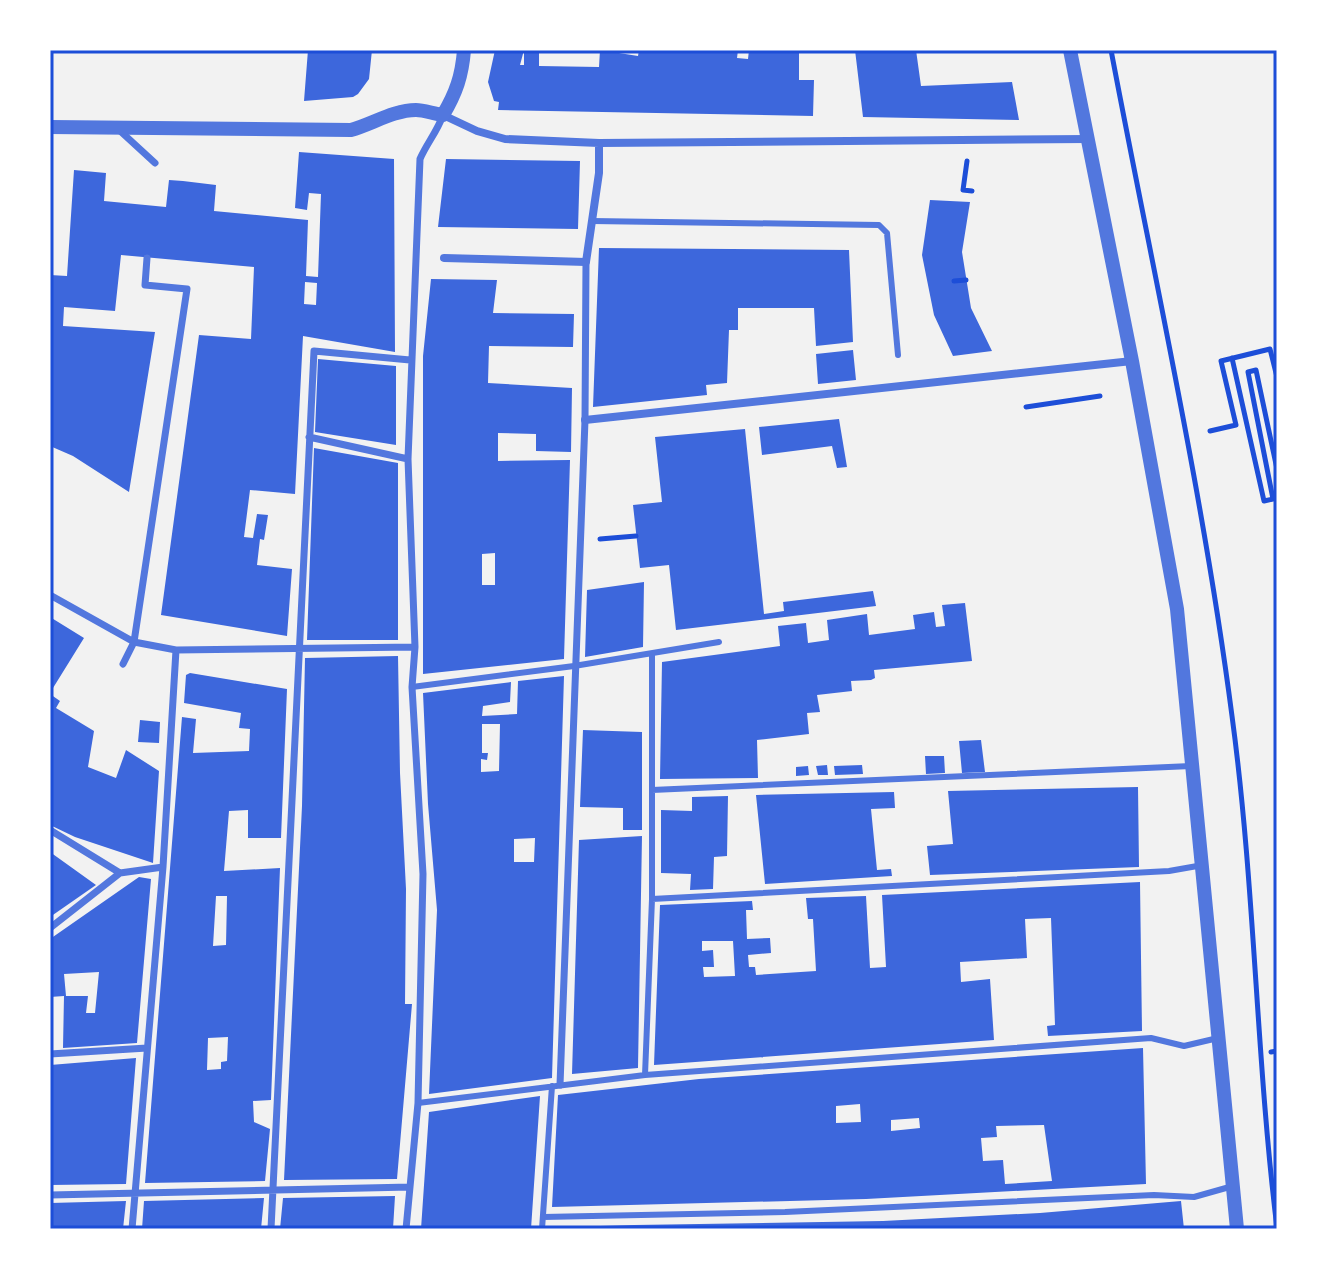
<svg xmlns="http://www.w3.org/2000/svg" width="1327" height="1279" viewBox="0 0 1327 1279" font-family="'Nunito Sans',sans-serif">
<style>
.building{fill:#3d67dc;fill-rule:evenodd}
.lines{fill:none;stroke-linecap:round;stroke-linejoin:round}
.path{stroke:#1d4ed8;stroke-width:5}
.service{stroke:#5277de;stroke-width:6}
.pedestrian{stroke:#5277de;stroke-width:7}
.minor{stroke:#5277de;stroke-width:8}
.tertiary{stroke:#5277de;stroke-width:14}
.neatline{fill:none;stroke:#1d4ed8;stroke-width:3}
</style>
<rect width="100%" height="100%" fill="#f2f2f2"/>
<path class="building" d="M308,50H372L369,79L358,94L353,97L304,101Z
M495,50H524L520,65H524V53H539V66L599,67L600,50L638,56L639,50H738L737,58L748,59L749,50H799V80H814L813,116L498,110L499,102L494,101L488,82Z
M855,50H916L921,86L1012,82L1019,120L863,117Z
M299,152L394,159L395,352L303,336L295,494L250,490L244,537L253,538L257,514L268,515L264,540L260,539L257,565L292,569L287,636L161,615L199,335L251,339L254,267L121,255L115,311L64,307L63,326L155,332L129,492L73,456L50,446V275L67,276L74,170L106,173L104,201L166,207L169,180L183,181L216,185L214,211L308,220L306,276L318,277L321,194L309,193L307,210L295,208ZM305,282L317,283L316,305L304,304Z
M446,159L580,161L578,229L438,227Z
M930,200L970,202L962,252L971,308L992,351L953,356L934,315L922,255Z
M599,248L849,250L853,342L816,346L814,308H738V330H729L727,383L706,385L707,395L593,407Z
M431,279L497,280L493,313L574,314L573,347L489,346L488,383L572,388L571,452L536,451V434L498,433V461L570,460L564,659L423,674V356ZM495,553V585H482V554Z
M853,350L856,380L818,384L816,354Z
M318,359L396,366V445L315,432Z
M839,419L847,467L837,468L832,446L762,455L759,427Z
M745,429L764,614L784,611L783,602L873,591L876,606L676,630L669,565L640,568L633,505L662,502L655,437Z
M314,448L398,463V640H307Z
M644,582L643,647L585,657L587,590Z
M965,603L972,661L874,670L875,678L871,680L851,681L852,691L817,695L820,712L807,713L809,734L757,740L758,778L660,779L662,662L780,646L778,626L806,623L808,643L829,640L827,620L867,614L869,635L915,629L913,615L934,612L936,627L945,626L942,605Z
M50,617L84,638L53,688L50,686Z
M398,656L400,773L406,889L405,1004H412L397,1179L284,1180L302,806L305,658Z
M190,673L287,689L281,838H248V810L229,811L224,871L280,868L271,1100L253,1101L254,1122L270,1129L265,1181L145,1183L182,717L196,719L193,753L249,751L250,729L239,728L241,713L184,703L186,675ZM216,896H227L226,945L213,946ZM228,1037L227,1061L221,1062V1069L207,1070L208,1038Z
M564,676L552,1078L429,1094L437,910L428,804L423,693L511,682L510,702L483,706L482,716L517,714L518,681ZM482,724H500L499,771L481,772V759L487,760L488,753H482ZM535,838L534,862H514V839Z
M50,694L60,701L56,708L94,731L88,767L116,778L126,750L159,771L153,863L75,837L50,825L52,754L50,753Z
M140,720L160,722L159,743L138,742Z
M583,730L642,732V830H623V808L580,807Z
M981,740L985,772L962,773L959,741Z
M925,756H944L945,773L926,774Z
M827,765L828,775H818L816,766Z
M862,765L863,774L835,775L834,766Z
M808,766L809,775L796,776V767Z
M1138,787L1139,867L930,875L927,846L953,844L948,791Z
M894,792L895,808L871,809L877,870L891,869L892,876L765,884L756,795Z
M728,796L727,856L714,857L713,889L690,890L691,874L661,873V810L692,811V797Z
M642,836L638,1068L572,1074L579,840Z
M50,852L96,885L50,917Z
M139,877L151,879L137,1043L63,1048L64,996L50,997V939ZM99,972L95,1013H86L88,996H66L64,974Z
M1140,882L1142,1031L1048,1036L1047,1026L1055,1025L1051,918L1025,919L1027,958L960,962L961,982L990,979L994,1040L654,1065L660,905L752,901L753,910H746L747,939L770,938L771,953L748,955L749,967H755L756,975L816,971L813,919H808L806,898L866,896L870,968L886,967L882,895ZM702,941H733L735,976L704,977L703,967H714L713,950L702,951Z
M1143,1048L1146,1184L866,1199L552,1207L558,1095L699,1079ZM860,1104L861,1122L836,1123V1106ZM919,1118L920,1128L891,1131V1120ZM1044,1125L1052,1181L1005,1184L1003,1160L983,1161L981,1138L997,1137L996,1126Z
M136,1058L126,1184L50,1185V1065Z
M540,1096L531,1229H421L429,1112Z
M395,1196L393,1229H280L283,1198Z
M264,1198L261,1229H142L144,1201Z
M126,1201L123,1229H50V1203Z
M1181,1201L1184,1229H600V1226L634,1225L883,1221L1040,1213Z"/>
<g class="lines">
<path class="path" d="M1111,50C1153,272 1203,493 1232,716C1255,886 1256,1058 1277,1228
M967,161L963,190L972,191
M954,281L966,280
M1232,358L1264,501L1273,499L1248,372L1256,370L1277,469
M1026,407L1100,396
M1210,431L1236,425L1221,361L1270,349L1277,377
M600,539L636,536
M1271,1052L1277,1051"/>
<path class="service" d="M592,221L879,225L887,233L898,355
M412,687L574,666L719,642
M652,790L1191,766
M652,899L1169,871L1203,865
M645,1075L652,899V654
M418,1103L645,1075L1151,1038L1184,1046L1218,1038
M543,1217L785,1212L1154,1195L1194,1197L1233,1186
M542,1229L552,1086"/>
<path class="pedestrian" d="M118,129L155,163
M309,437L408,459
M50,595L134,642L176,650L415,647
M123,664L134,642L187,289L145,285L147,258
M50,830L120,873
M120,873L163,867
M50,928L120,873
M50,1054L147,1048
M560,1085L585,420L586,262
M50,1195L410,1187
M132,1229L163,867L176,650
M271,1229L314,351L410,360
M406,1229L418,1103L423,874L412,687L415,647L408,459L420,159C427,143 437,132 443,115"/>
<path class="minor" d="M443,115L477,131L505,139L599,143L1088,139
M444,258L586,262L599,173V143
M585,420L1132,361"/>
<path class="tertiary" d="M1070,50L1132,361L1177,609L1237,1229
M50,127L351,130C372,124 394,110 416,110C424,110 434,114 443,115C456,93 462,76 464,50"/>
</g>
<rect width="1327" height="1279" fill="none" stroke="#ffffff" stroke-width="104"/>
<rect x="52" y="52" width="1223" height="1175" class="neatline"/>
</svg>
